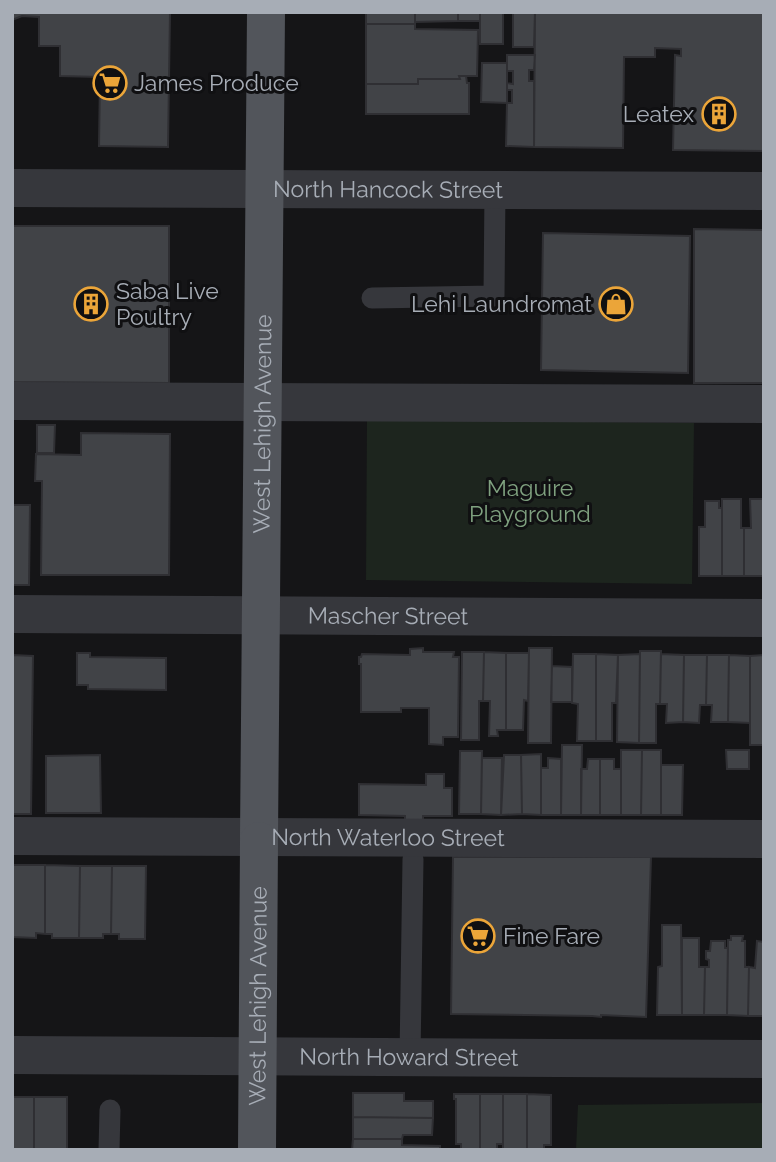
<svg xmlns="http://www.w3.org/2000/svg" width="776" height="1162" viewBox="0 0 776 1162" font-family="Raleway,sans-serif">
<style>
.green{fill:#1d251e}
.building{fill:#414347;stroke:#2f2f33;stroke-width:2}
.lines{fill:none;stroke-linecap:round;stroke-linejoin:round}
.lane{stroke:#36373c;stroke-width:21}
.street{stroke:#36373c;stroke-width:38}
.primary{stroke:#52555b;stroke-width:38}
.labels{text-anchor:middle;stroke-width:6;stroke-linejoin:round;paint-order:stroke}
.poi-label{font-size:23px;fill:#a7adb6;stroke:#101012;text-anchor:start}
.street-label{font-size:23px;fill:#a7adb6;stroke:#101012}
.park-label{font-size:23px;fill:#7fa17f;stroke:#101012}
</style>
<rect width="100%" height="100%" fill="#151517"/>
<path class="green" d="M367,420L694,423L692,584L366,580Z
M764,1103V1150H576L578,1105Z"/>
<path class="building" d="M12,12H170L168,147L99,146L100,77L60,76V46H39V17L22,16L12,20Z
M366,12H415V24H366Z
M415,12H458V21L415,22Z
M458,12H480V21H458Z
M480,12H503V44H480Z
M513,12H535L534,47H513Z
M535,12H764V151L673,150L675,55L681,56V49L655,48V57H624L623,148L534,147Z
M366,24H415V29L478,30L477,76H459L460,79H418V84H366Z
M507,55H535L534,70H529V81H534V147L506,146L507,103H512V90H507V83L513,84V71H507Z
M482,63H507V103L481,102Z
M459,76H466L467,83H469V114H366V84H418V79H460Z
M12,226H169V383L12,382Z
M694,229L764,230V383H694Z
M543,233L690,236L688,373L541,370Z
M37,425H55L54,453H37Z
M81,433L170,434L169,575H41L42,481H35L36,454L81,455Z
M722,499H741V528H744V576H722Z
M750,499H764V576H744V528H751Z
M705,501H719V508H722V576H699V527H705Z
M12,505H30L29,585H12Z
M423,648V652H454L453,657H459L458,737H443V745L429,744V708H401V712H361V664H359V657H361L362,654L410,655V649Z
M529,648H552L551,743H528Z
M640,651H661L660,704H656V743H639Z
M462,652H484L483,701H479V740H461Z
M484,652L506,653V730H497L498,736H489L490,701H483Z
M77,653H90V657L166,658V690L88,689V685H77Z
M506,653H529L528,701L524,700L523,730H506Z
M573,654H596V741H577L578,704L572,703Z
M596,654L618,655L616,703H612V741H596Z
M640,654L639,743L617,742L618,655Z
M661,654L684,655L683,722L666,723L667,704H660Z
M12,655L33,656L31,814H12Z
M684,655H707L706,705H700L699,723L683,722Z
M707,655H729L728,722H711L712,705H706Z
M729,655L750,656V723L728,722Z
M764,655V745H750V656Z
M552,666L572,667V702H551Z
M562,745H582L581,815H561Z
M621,750H642L641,815H621Z
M642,750H661V815H641Z
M726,750H749V769H727Z
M460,751H482L481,814H459Z
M541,754V815L522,814L521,755Z
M100,755L101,813H46V756Z
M504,755H521L522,814L501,815Z
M482,758H502L501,815L481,814Z
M548,758L561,759V815H541V768H548Z
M588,759H600V815H581V769H587Z
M600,759H614V769H621V815H600Z
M661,765H683L682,815H661Z
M426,774H444V788H452V816H423V823H405V816L359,815V784L426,785Z
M453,857H651L646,1017L601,1015V1017L592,1016L451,1014Z
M12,865H45V934L36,933V938L12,937Z
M45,865L80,866L79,938H52V934H45Z
M80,866H112L111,934H103V938H79Z
M112,866H146L145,939H119V934H111Z
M662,925H681L682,1015H657L658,967L662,966Z
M731,936H743L742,941H745V967H749L748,1016L727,1015L728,940H731Z
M682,938H699V967H705L704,1015H682Z
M711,941H725V948H728L727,1015H704L705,967H709V960L706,959V951H710Z
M757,941L764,942V1016H748L749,967L755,968Z
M353,1093H404V1101H433V1118L353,1117Z
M454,1094H480V1150H461V1144H456V1099H454Z
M480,1094H503V1144H497V1150H480Z
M503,1094H527V1150H503Z
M527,1094L551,1095V1145H544V1150H527Z
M12,1097H34V1150H12Z
M34,1097H67V1150H34Z
M353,1117L433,1118L432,1135H403L402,1139H353Z
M353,1139H402V1145L440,1146V1150H352Z"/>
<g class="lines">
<path class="lane" d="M372,298L494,296L495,190
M410,1057L413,859
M109,1150L110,1110"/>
<g class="street">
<path id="s1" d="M12,188L764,191"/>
<path d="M12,401L764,404"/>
<path id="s2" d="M12,614L764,618"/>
<path id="s3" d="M12,836L764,839"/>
<path id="s4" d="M12,1055L764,1059"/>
</g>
<g class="primary">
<path id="s5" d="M259,837L266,12"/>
<path id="s6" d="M257,1150L259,841"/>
</g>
</g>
<defs>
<symbol id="supermarket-ring" viewBox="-11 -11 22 22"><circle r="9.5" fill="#101012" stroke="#eba539" stroke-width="1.5"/><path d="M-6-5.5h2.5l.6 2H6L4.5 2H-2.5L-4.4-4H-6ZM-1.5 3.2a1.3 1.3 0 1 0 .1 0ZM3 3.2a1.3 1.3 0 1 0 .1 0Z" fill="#eba539"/></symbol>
<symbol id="building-ring" viewBox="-11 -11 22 22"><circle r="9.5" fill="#101012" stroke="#eba539" stroke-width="1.5"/><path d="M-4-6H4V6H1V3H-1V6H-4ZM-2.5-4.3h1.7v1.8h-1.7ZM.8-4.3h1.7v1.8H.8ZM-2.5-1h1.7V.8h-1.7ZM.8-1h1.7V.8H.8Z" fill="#eba539"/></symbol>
<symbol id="shop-ring" viewBox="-11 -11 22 22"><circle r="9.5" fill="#101012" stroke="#eba539" stroke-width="1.5"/><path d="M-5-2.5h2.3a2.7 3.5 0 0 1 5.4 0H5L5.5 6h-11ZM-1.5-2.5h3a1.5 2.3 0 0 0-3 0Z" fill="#eba539"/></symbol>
</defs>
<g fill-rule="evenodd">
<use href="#supermarket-ring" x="91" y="64" width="38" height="38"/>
<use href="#building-ring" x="700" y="95" width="38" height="38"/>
<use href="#building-ring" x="72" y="285" width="38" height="38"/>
<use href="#shop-ring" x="597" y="285" width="38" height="38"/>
<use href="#supermarket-ring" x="459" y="917" width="38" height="38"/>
</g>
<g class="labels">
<g class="poi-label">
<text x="134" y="91">James Produce</text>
<text x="694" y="122" text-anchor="end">Leatex</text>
<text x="116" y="299">Saba Live<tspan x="116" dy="26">Poultry</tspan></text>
<text x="592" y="312" text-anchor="end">Lehi Laundromat</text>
<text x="503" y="944">Fine Fare</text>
</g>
<g class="street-label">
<text dy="8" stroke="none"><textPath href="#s1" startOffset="376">North Hancock Street</textPath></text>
<text dy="8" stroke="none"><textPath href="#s5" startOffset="413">West Lehigh Avenue</textPath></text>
<text dy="8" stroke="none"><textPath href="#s2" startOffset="376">Mascher Street</textPath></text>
<text dy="8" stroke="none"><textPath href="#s3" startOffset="376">North Waterloo Street</textPath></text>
<text dy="8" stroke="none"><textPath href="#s6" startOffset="154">West Lehigh Avenue</textPath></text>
<text dy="8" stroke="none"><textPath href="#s4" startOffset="397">North Howard Street</textPath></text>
</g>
<g class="park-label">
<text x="530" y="496">Maguire<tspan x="530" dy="26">Playground</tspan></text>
</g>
</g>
<rect width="776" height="1162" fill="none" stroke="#a7adb6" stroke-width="28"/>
</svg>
